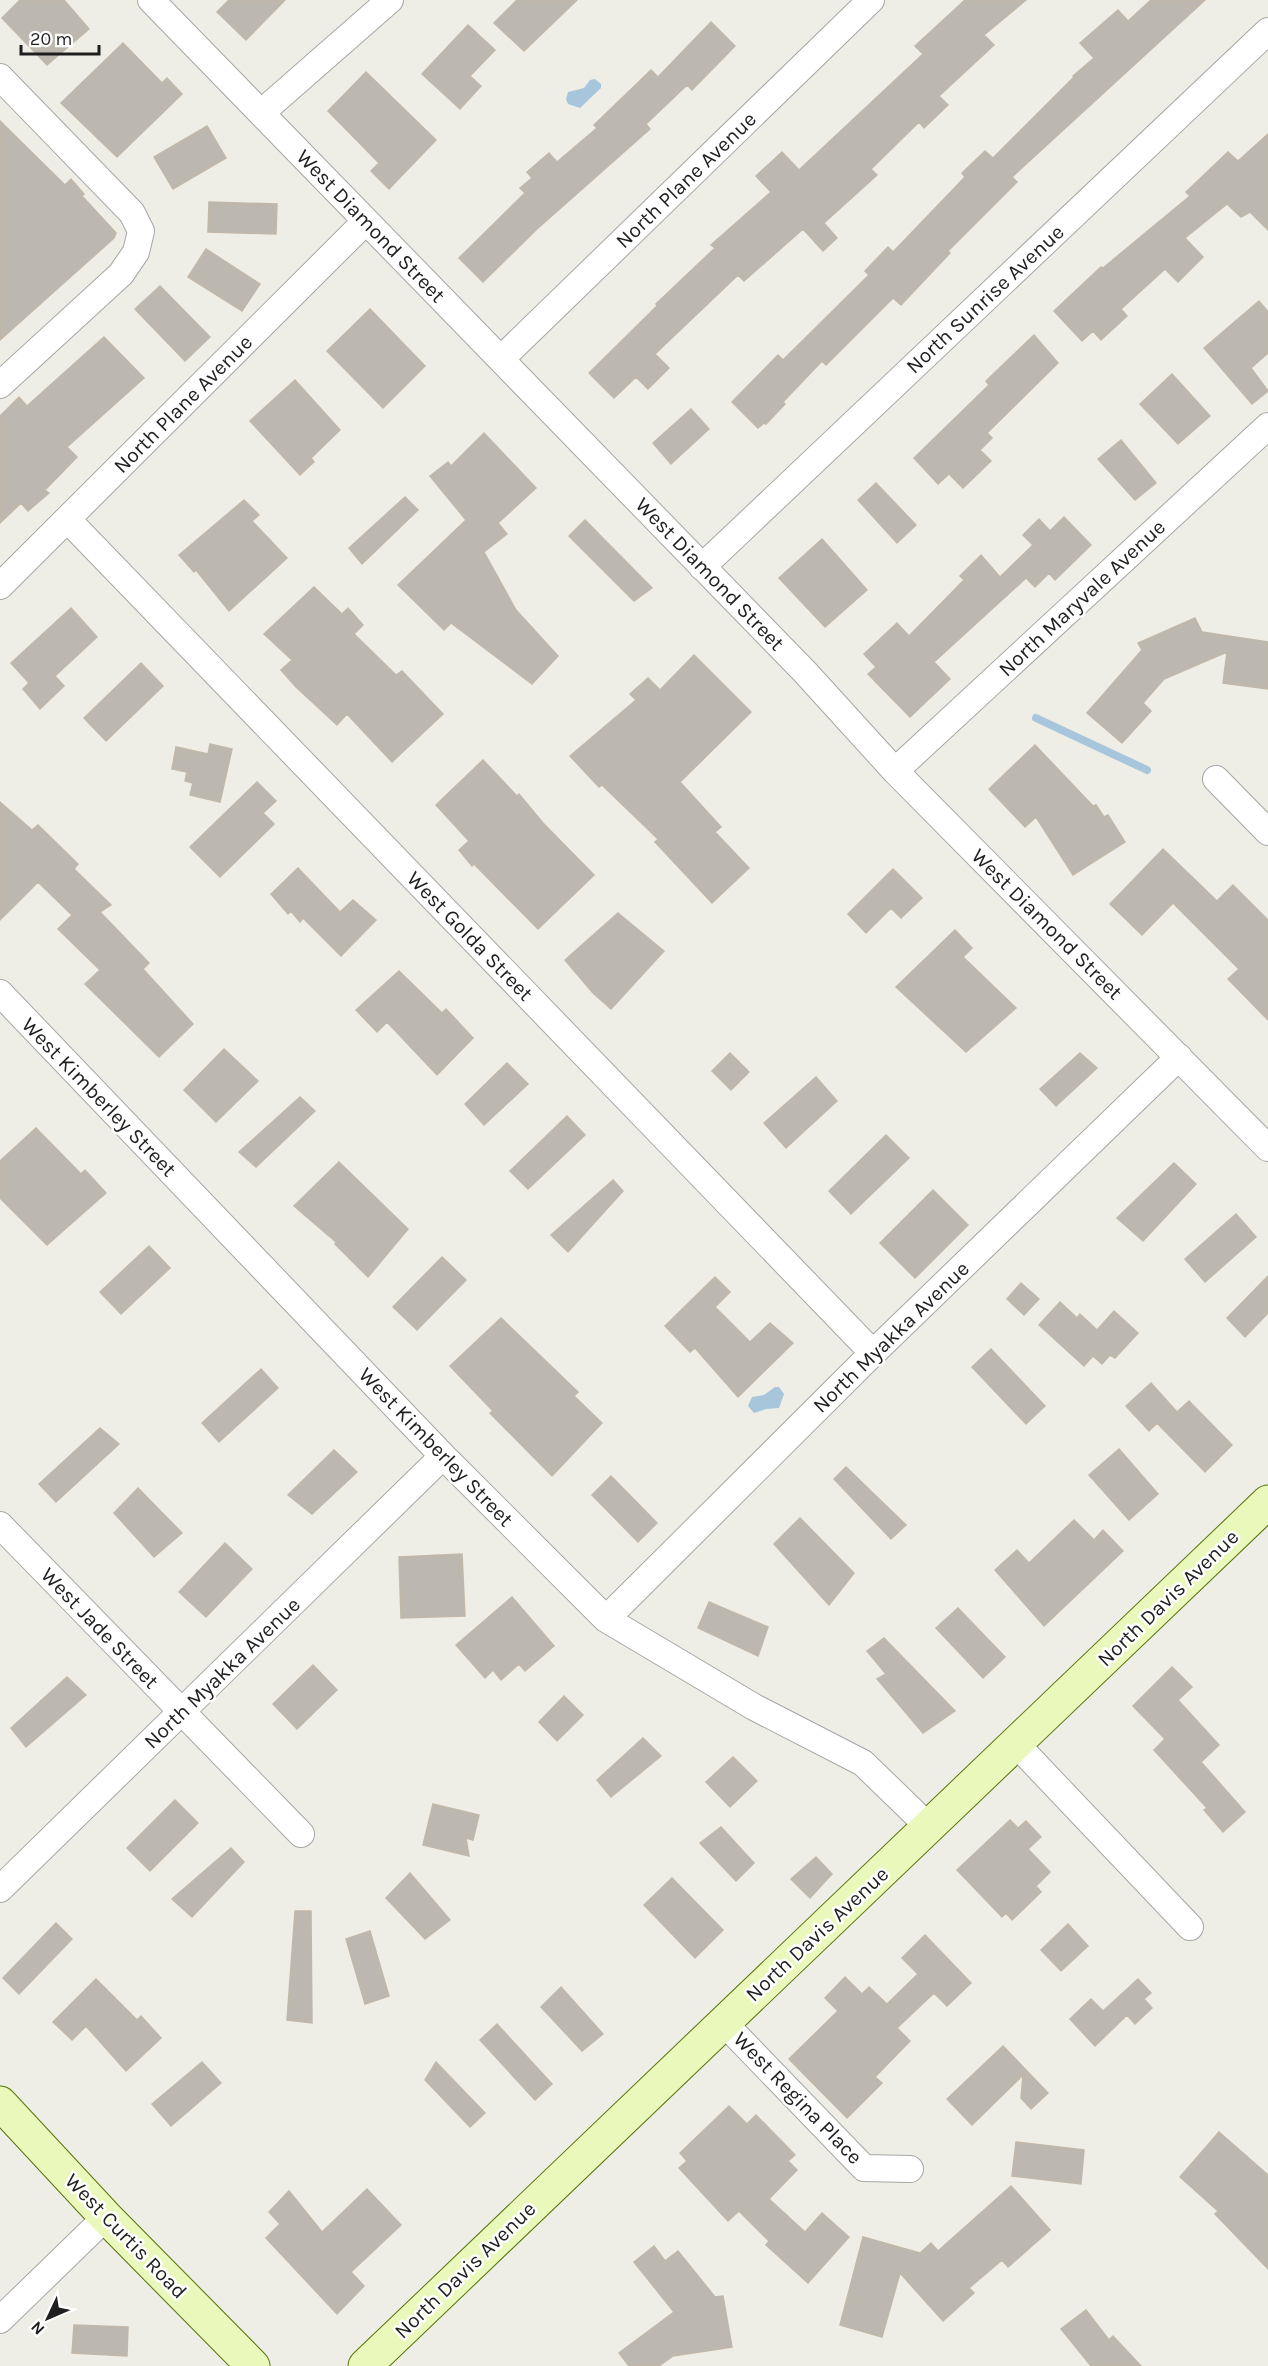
<svg xmlns="http://www.w3.org/2000/svg" width="1268" height="2366" viewBox="0 0 1268 2366" font-family="Karla,sans-serif">
<style>
.water{fill:#a7c6dc}
.lines{fill:none;stroke-linecap:round;stroke-linejoin:round}
.stream{stroke:#a7c6dc;stroke-width:8}
.building{fill:#bcb7af;stroke:#c1b8a8;stroke-width:1.5}
.street-casing{stroke:#a6a6a6;stroke-width:28}
.secondary-casing{stroke:#557408;stroke-width:35}
.street{stroke:#fff;stroke-width:26}
.secondary{stroke:#eaf8bb;stroke-width:33}
.labels{text-anchor:middle;stroke-width:5;stroke-linejoin:round;paint-order:stroke}
.street-label{font-size:21px;fill:#1f1f1f;stroke:#fff}
</style>
<rect width="100%" height="100%" fill="#efeee6"/>
<path class="water" d="M595,79L601,84V88L580,108L568,104L566,99L568,92L584,88L590,80Z
M775,1387H779L784,1394L779,1408L766,1409L754,1413L748,1406L752,1397L764,1395Z"/>
<g class="lines">
<path class="stream" d="M1036,718L1147,770"/>
</g>
<path class="building" d="M20,0H64L89,29L47,65L2,18Z
M229,0H285L246,40L217,12Z
M517,0H577L524,51L494,23Z
M965,0H1026L984,35L994,45L939,96L948,105L924,128L919,122L871,169L877,175L824,223L837,238L823,251L803,229L744,281L738,275L655,354L669,368L648,389L636,377L614,398L589,373L657,306L656,304L715,248L711,245L771,192L756,176L782,152L799,170L923,54L915,46Z
M1151,0H1205L1012,177L1017,182L948,251L950,253L901,305L893,298L826,365L822,361L783,402L785,404L766,424L764,423L758,428L732,402L778,355L783,360L869,275L865,271L888,247L893,252L965,177L962,173L985,151L993,158L1074,77L1073,76L1094,58L1080,43L1118,10L1128,21Z
M711,22L735,46L692,90L687,85L646,124L650,129L537,229L483,282L459,258L525,193L520,188L532,178L527,172L549,153L557,162L597,128L594,125L651,70L658,77Z
M468,25L495,50L470,76L481,86L460,109L422,74Z
M123,43L162,83L167,78L182,94L117,157L61,103Z
M366,72L436,140L389,189L371,171L379,163L328,111Z
M0,121L65,185L71,179L84,194L82,196L116,233L114,238L0,340Z
M207,126L226,158L173,189L154,157Z
M1268,134V230L1250,212L1241,217L1227,204L1185,238L1203,257L1178,282L1165,269L1121,309L1127,316L1101,340L1093,331L1082,341L1054,311L1101,267L1103,268L1190,196L1186,192L1228,152L1238,161Z
M209,202L277,204L276,234L208,232Z
M206,249L260,284L242,311L188,277Z
M160,286L210,337L185,361L135,309Z
M1259,301L1268,312V353L1251,368L1268,391L1252,404L1204,348Z
M370,309L425,366L383,408L327,351Z
M1034,335L1058,363L987,433L992,438L980,450L991,461L963,488L949,474L938,484L914,458L989,385L986,381Z
M104,337L144,378L67,447L77,457L45,490L49,493L28,511L21,503L0,523V416L19,397L27,406Z
M1172,374L1210,416L1178,444L1140,404Z
M295,380L340,430L311,458L314,462L300,475L250,421Z
M691,409L709,429L671,464L653,443Z
M484,433L536,488L498,523L507,534L484,552L516,610L558,656L532,684L451,623L444,630L398,585L466,520L430,476L448,462L451,466Z
M1121,440L1156,483L1135,500L1098,459Z
M876,483L916,525L897,543L858,500Z
M405,497L418,510L362,564L349,548Z
M244,500L259,515L252,521L287,558L229,611L196,570L194,572L179,555Z
M1064,517L1091,545L1055,580L1049,573L1035,587L1026,578L934,662L950,679L910,717L868,674L876,667L864,654L897,623L909,636L964,580L960,576L981,555L1000,577L1033,545L1023,535L1039,519L1050,531Z
M585,520L652,588L634,601L569,536Z
M822,539L867,590L825,627L779,578Z
M314,587L342,614L348,608L363,625L354,634L396,675L402,671L443,714L392,762L347,714L337,725L296,687L281,670L292,660L264,634Z
M71,608L97,637L55,676L64,686L40,709L23,689L29,683L11,663Z
M1195,618L1202,632L1268,642V689L1223,683L1227,652L1164,679L1143,703L1151,711L1122,743L1087,713L1142,650L1138,643Z
M694,655L751,712L680,782L721,827L715,832L749,868L712,903L655,842L658,839L602,785L599,787L570,756L636,700L630,694L648,678L660,690Z
M141,663L163,686L106,741L84,718Z
M210,744L232,749L220,802L190,795L193,783L185,781L187,772L172,769L176,747L208,754Z
M1035,745L1093,806L1096,805L1104,817L1108,815L1125,842L1073,875L1036,817L1025,827L989,789Z
M483,760L517,796L519,794L543,823L594,875L538,929L474,864L472,866L459,850L469,841L436,805Z
M257,782L276,801L263,813L274,824L220,877L190,847Z
M0,802L32,830L38,825L78,864L74,869L111,905L100,912L149,963L143,969L193,1024L159,1057L85,984L100,970L58,929L72,915L38,882L0,920Z
M1163,849L1217,901L1233,885L1268,920V1020L1228,979L1239,969L1173,903L1142,935L1110,904Z
M298,868L340,912L353,900L376,920L341,956L303,918L300,922L291,911L288,914L271,894Z
M893,869L922,898L901,918L891,908L866,933L848,914Z
M618,913L664,951L611,1009L593,993L565,960Z
M955,930L972,948L963,957L1016,1008L966,1052L896,987Z
M399,971L442,1013L446,1009L473,1038L437,1075L387,1022L377,1032L356,1010Z
M224,1049L258,1081L216,1122L184,1090Z
M730,1053L749,1072L731,1090L712,1071Z
M1080,1053L1097,1068L1056,1106L1040,1089Z
M507,1063L528,1084L484,1125L465,1104Z
M816,1077L837,1101L786,1148L764,1123Z
M300,1097L315,1111L256,1167L239,1152Z
M567,1116L585,1135L528,1189L510,1171Z
M36,1128L81,1174L85,1170L106,1193L47,1245L0,1198V1161Z
M886,1135L909,1158L851,1214L829,1191Z
M339,1162L408,1229L368,1277L335,1244L336,1242L294,1206Z
M1174,1163L1196,1184L1143,1241L1117,1218Z
M613,1180L623,1191L568,1252L551,1235Z
M933,1190L968,1225L915,1278L880,1243Z
M1236,1214L1256,1237L1205,1282L1185,1259Z
M149,1246L170,1268L121,1314L100,1292Z
M442,1257L466,1280L417,1330L393,1307Z
M1268,1276V1313L1245,1337L1227,1318Z
M715,1277L730,1292L715,1307L750,1342L770,1323L793,1343L738,1397L695,1348L690,1352L665,1326Z
M1021,1283L1039,1299L1024,1315L1007,1299Z
M1060,1302L1077,1318L1080,1314L1097,1330L1114,1311L1138,1333L1115,1358L1110,1355L1102,1364L1093,1356L1084,1366L1039,1325Z
M501,1318L578,1392L574,1396L602,1423L552,1476L490,1413L493,1411L450,1366Z
M991,1349L1045,1406L1026,1424L972,1367Z
M261,1369L278,1388L219,1442L202,1423Z
M1151,1383L1177,1412L1189,1401L1232,1445L1205,1472L1157,1423L1149,1431L1126,1406Z
M100,1428L119,1444L56,1502L39,1484Z
M1119,1449L1158,1494L1129,1520L1089,1475Z
M334,1450L357,1472L312,1514L288,1495Z
M846,1467L906,1525L891,1539L834,1479Z
M611,1476L657,1523L638,1542L592,1495Z
M138,1488L182,1533L154,1557L114,1513Z
M800,1518L854,1573L829,1605L774,1544Z
M1074,1520L1094,1540L1103,1530L1123,1551L1044,1626L995,1570L1017,1550L1029,1563Z
M225,1543L252,1569L206,1617L179,1592Z
M462,1554L465,1616L401,1618L399,1557Z
M512,1597L554,1646L525,1671L519,1664L501,1680L493,1670L485,1678L456,1645Z
M709,1602L768,1627L758,1656L698,1628Z
M958,1608L1005,1657L983,1678L936,1628Z
M884,1638L955,1711L923,1733L877,1679L886,1674L867,1651Z
M313,1665L337,1690L297,1729L273,1704Z
M1172,1667L1192,1687L1178,1700L1219,1745L1201,1762L1245,1812L1223,1832L1204,1810L1207,1808L1154,1750L1165,1739L1133,1706Z
M67,1677L86,1695L26,1747L11,1728Z
M564,1696L583,1715L557,1741L539,1722Z
M643,1738L661,1756L611,1797L597,1780Z
M733,1757L757,1781L730,1807L706,1782Z
M175,1800L198,1823L150,1871L127,1848Z
M433,1804L479,1815L473,1840L466,1838L469,1856L423,1845Z
M1010,1820L1018,1828L1026,1821L1041,1837L1028,1849L1050,1872L1036,1886L1041,1892L1012,1920L1006,1913L1002,1917L957,1870Z
M721,1827L754,1863L736,1881L700,1843Z
M231,1848L244,1862L192,1917L172,1899Z
M816,1857L832,1874L810,1898L791,1879Z
M410,1873L450,1920L425,1939L386,1898Z
M672,1878L723,1930L695,1958L644,1905Z
M295,1911H311L312,2023L287,2020Z
M56,1923L72,1939L19,1994L3,1978Z
M1068,1924L1088,1946L1061,1971L1041,1950Z
M370,1931L389,1996L365,2004L346,1939Z
M925,1935L971,1983L947,2006L934,1993L897,2028L910,2041L875,2077L882,2083L847,2118L789,2059L838,2011L825,1998L845,1977L862,1994L869,1987L887,2004L918,1974L902,1958Z
M96,1979L137,2020L141,2016L161,2038L126,2071L86,2026L72,2040L53,2022Z
M1138,1979L1151,1993L1144,1999L1152,2008L1135,2024L1127,2015L1095,2046L1070,2019L1091,1999L1103,2011Z
M561,1987L603,2034L582,2051L541,2007Z
M497,2024L552,2084L535,2100L480,2040Z
M1003,2046L1048,2093L1031,2109L1021,2098L1023,2075L972,2125L947,2099Z
M202,2062L221,2083L171,2126L152,2104Z
M436,2062L485,2113L470,2127L425,2080Z
M729,2106L747,2124L756,2115L795,2155L788,2161L797,2170L769,2199L805,2232L822,2213L849,2237L808,2283L766,2245L769,2241L739,2211L728,2221L679,2168L687,2161L680,2153Z
M1219,2132L1268,2175V2269L1215,2214L1218,2211L1180,2177Z
M1016,2142L1084,2150L1081,2184L1012,2176Z
M1011,2186L1050,2230L1008,2267L1002,2260L969,2288L974,2293L943,2321L900,2273L882,2337L840,2325L863,2237L920,2253L931,2243L938,2251Z
M367,2189L401,2225L351,2272L364,2286L337,2314L266,2238L280,2224L269,2212L289,2191L322,2232Z
M654,2246L665,2261L678,2251L715,2297L723,2296L732,2347L673,2356L659,2366H629L619,2353L674,2312L634,2262Z
M1086,2310L1109,2340L1113,2336L1141,2366H1091L1061,2329Z
M74,2325L128,2327L127,2356L72,2353Z"/>
<g class="lines">
<defs>
<path id="street" d="M151,0L805,672L895,771L1268,1148
M0,77L132,213L141,231L136,252L121,274L0,385
M261,113L390,0
M501,359L871,0
M68,520L873,1353
M702,567L1268,31
M0,586L366,221
M895,771L1268,426
M1216,779L1268,832
M0,993L443,1456L606,1619L754,1707L863,1763L930,1828
M0,1525L301,1834
M606,1619L873,1353L1179,1057
M1016,1744L1190,1927
M0,1889L443,1456
M724,2023L864,2168L910,2169
M0,2320L106,2217"/>
<path id="secondary" d="M0,2103L106,2217L253,2366
M365,2366L1268,1502"/>
</defs>
<use href="#street" class="street-casing"/>
<use href="#secondary" class="secondary-casing"/>
<use href="#street" class="street"/>
<use href="#secondary" class="secondary"/>
</g>
<g class="labels">
<g class="street-label">
<text transform="translate(686 180) rotate(-44)" y="7">North Plane Avenue</text>
<text transform="translate(371 226) rotate(46)" y="7">West Diamond Street</text>
<text transform="translate(985 299) rotate(-43)" y="7">North Sunrise Avenue</text>
<text transform="translate(183 404) rotate(-45)" y="7">North Plane Avenue</text>
<text transform="translate(710 574) rotate(46)" y="7">West Diamond Street</text>
<text transform="translate(1082 598) rotate(-43)" y="7">North Maryvale Avenue</text>
<text transform="translate(1047 924) rotate(45)" y="7">West Diamond Street</text>
<text transform="translate(470 936) rotate(46)" y="7">West Golda Street</text>
<text transform="translate(99 1097) rotate(46)" y="7">West Kimberley Street</text>
<text transform="translate(891 1337) rotate(-44)" y="7">North Myakka Avenue</text>
<text transform="translate(436 1447) rotate(46)" y="7">West Kimberley Street</text>
<text transform="translate(1168 1598) rotate(-44)" y="7">North Davis Avenue</text>
<text transform="translate(100 1628) rotate(46)" y="7">West Jade Street</text>
<text transform="translate(222 1673) rotate(-44)" y="7">North Myakka Avenue</text>
<text transform="translate(817 1934) rotate(-43)" y="7">North Davis Avenue</text>
<text transform="translate(798 2098) rotate(46)" y="7">West Regina Place</text>
<text transform="translate(126 2236) rotate(46)" y="7">West Curtis Road</text>
<text transform="translate(465 2270) rotate(-44)" y="7">North Davis Avenue</text>
</g>
</g>
<g transform="translate(48 2318) rotate(226)" stroke="#ffffff" stroke-width="4.5" paint-order="stroke">
<path d="M0-4.5L10 22L0 15L-10 22Z" fill="#1f1f1f"/>
<text y="-9" font-size="16" font-weight="bold" text-anchor="middle" fill="#1f1f1f">N</text>
</g>
<path d="M21 45v9h78v-9" fill="none" stroke="#1f1f1f" stroke-width="3"/>
<text x="30" y="45" font-size="18" fill="#1f1f1f" stroke="#ffffff" stroke-width="4.5" paint-order="stroke">20 m</text>
</svg>
